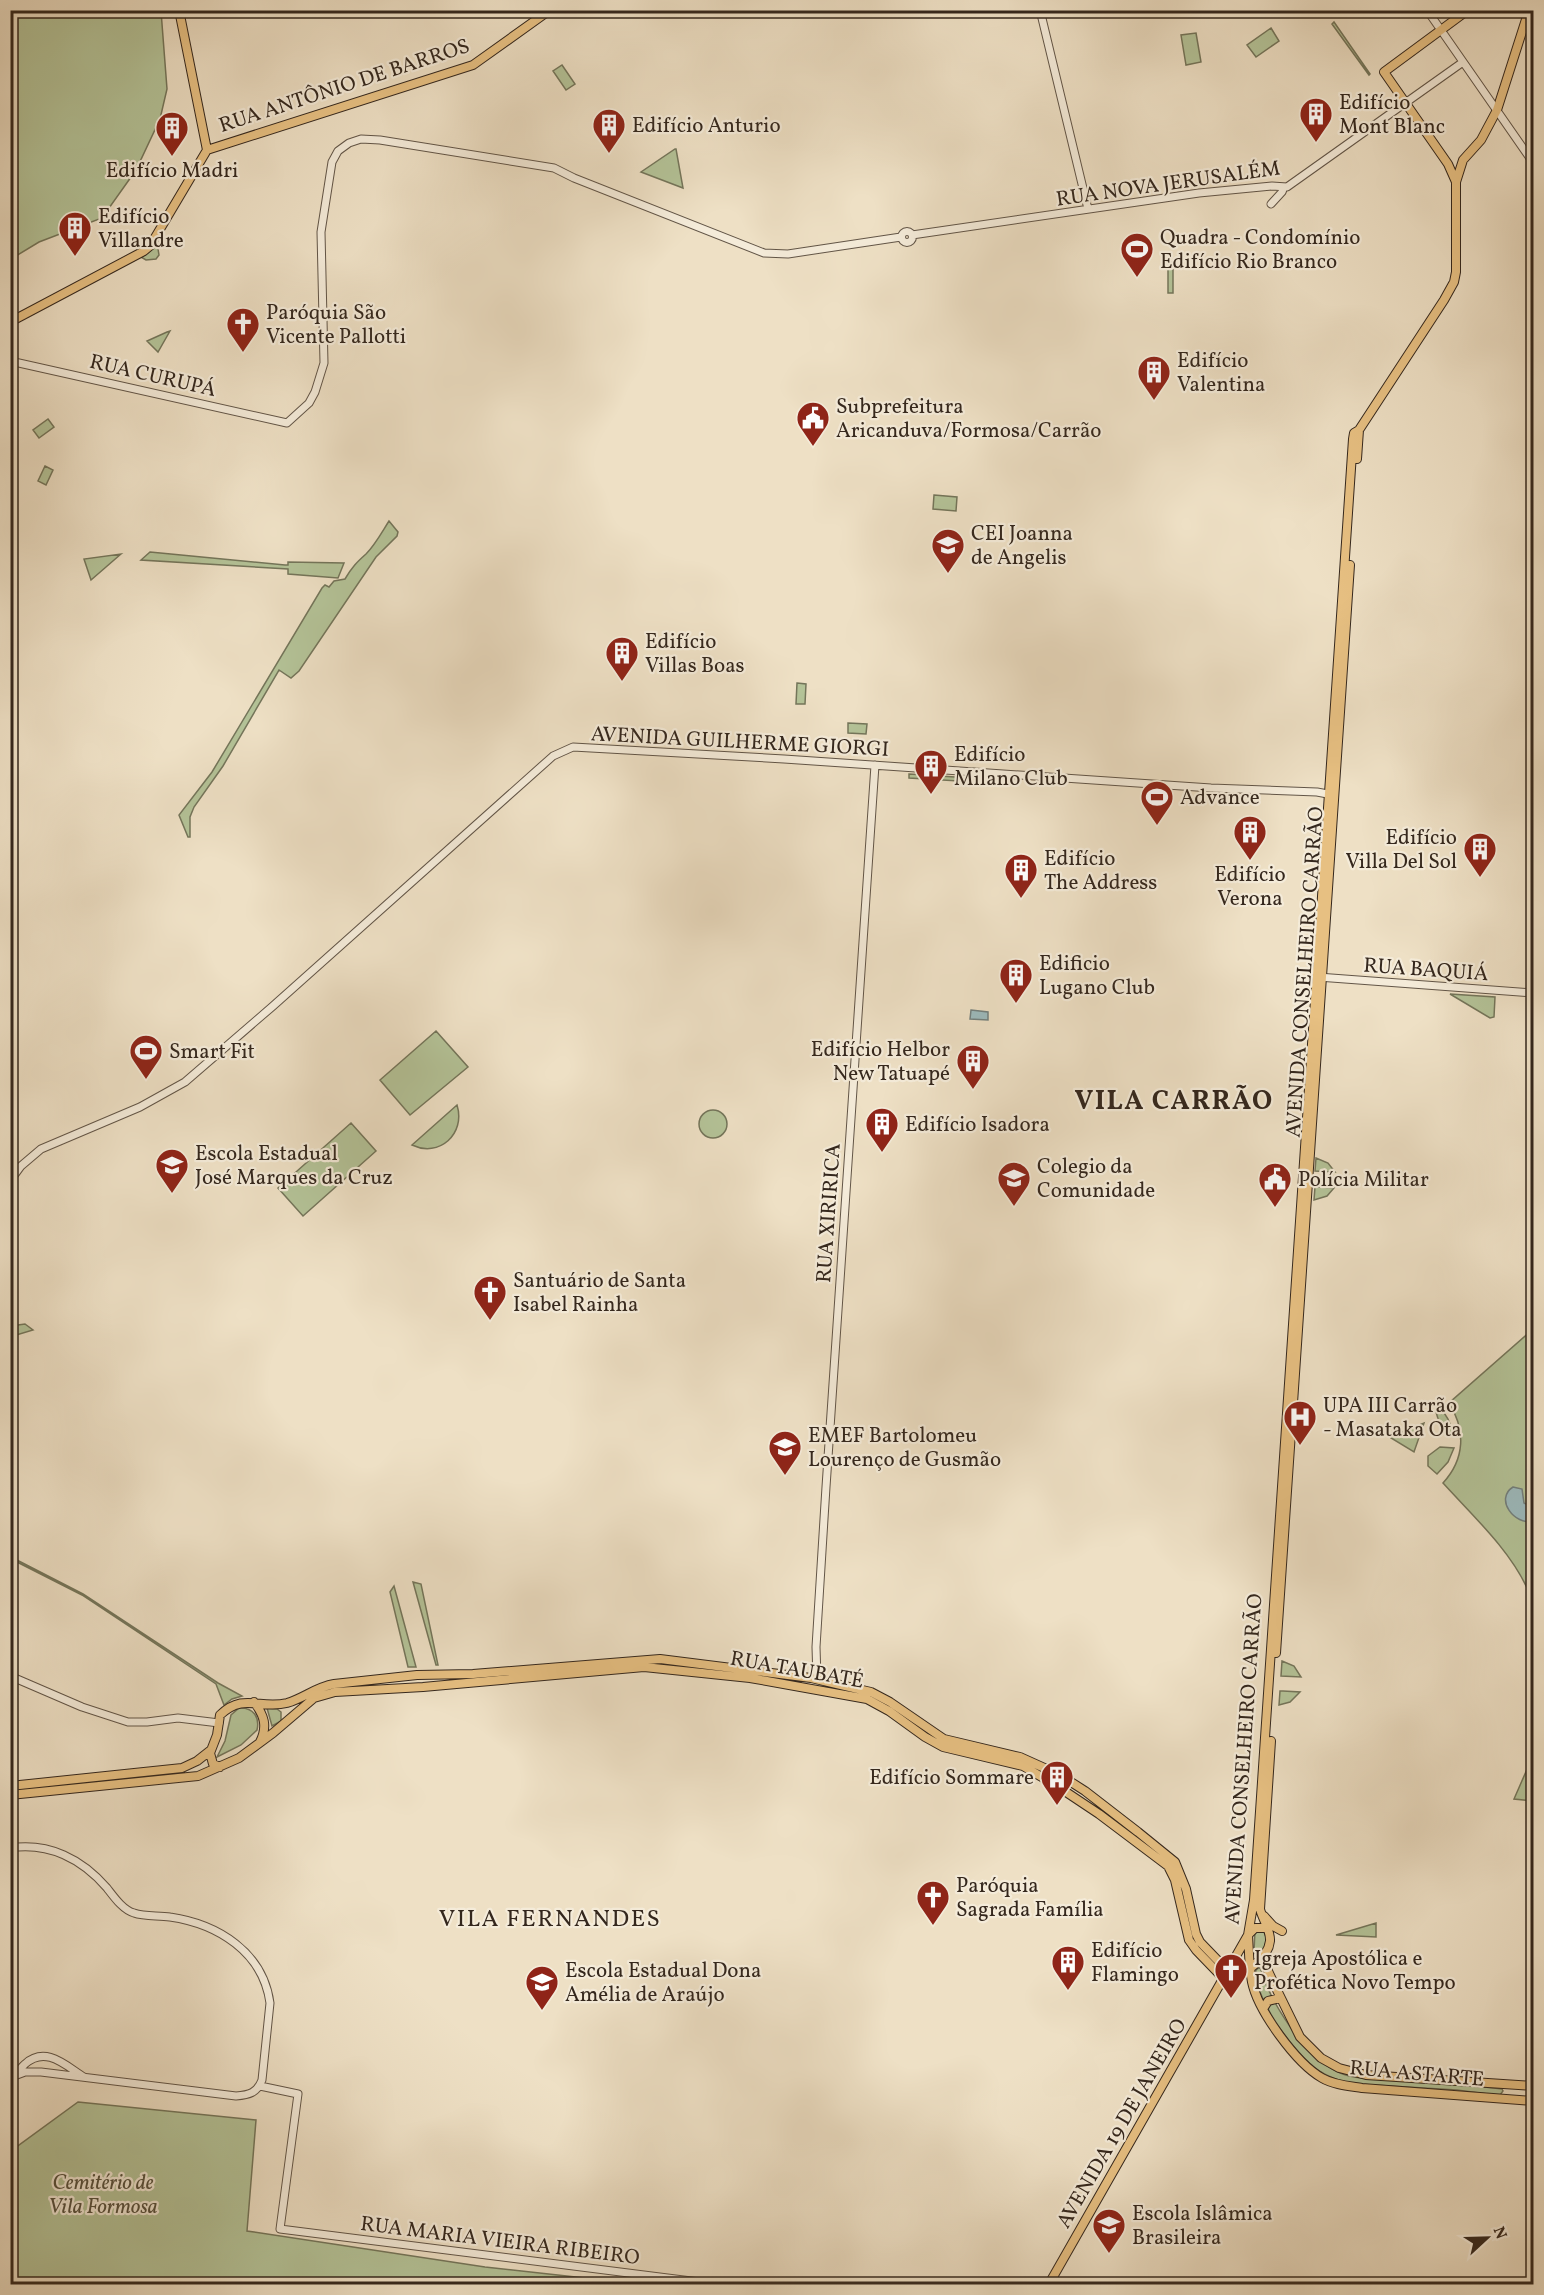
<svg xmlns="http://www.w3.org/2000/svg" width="1544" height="2295" viewBox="0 0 1544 2295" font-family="Vollkorn,serif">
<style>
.green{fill:#b4c398;stroke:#74755a;stroke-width:1.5}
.water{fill:#9dbbbe;stroke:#73807e;stroke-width:1.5}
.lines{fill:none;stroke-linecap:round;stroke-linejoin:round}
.minor-casing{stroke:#625547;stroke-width:9}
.major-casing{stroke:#34271d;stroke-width:10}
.minor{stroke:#f4ebd9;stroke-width:7}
.major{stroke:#e7c082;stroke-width:8}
.labels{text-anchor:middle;stroke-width:4.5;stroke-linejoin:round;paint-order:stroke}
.street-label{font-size:21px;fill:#34271d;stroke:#f4ebd9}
.poi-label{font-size:21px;fill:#34271d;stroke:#f4ebd9;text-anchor:start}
.park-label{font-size:21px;font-style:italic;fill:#544e3c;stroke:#f4ebd9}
.quarter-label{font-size:24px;letter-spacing:1.5px;fill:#34271d;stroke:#f4ebd9}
.district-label{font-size:27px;font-weight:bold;letter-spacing:1.5px;fill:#34271d;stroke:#f4ebd9}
</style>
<rect width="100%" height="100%" fill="#eee0c5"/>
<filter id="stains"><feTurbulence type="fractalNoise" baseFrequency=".00333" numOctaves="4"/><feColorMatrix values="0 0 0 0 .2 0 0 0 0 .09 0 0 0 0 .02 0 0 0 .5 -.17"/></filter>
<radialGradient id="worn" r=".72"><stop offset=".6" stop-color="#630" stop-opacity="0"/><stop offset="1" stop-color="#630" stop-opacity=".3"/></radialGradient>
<path class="green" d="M10,11H161L167,89L160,119L136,170L102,218L39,242L11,259Z
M1334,22L1370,74L1369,75L1332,24Z
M1271,28L1279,41L1256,57L1247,45Z
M1196,33L1201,62L1186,65L1181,35Z
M562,65L575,84L566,90L553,71Z
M676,149L683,188L641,172L675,149Z
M154,245L158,249L159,255L156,259L146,260L141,257Z
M1168,262H1173V293H1168Z
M170,331L158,352L147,341L167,332Z
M48,419L54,427L39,438L33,430Z
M45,466L53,470L46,485L38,481Z
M934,495L957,497L956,511L933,509Z
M389,521L398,532L397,536L376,557L299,671L291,678L279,670L223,766L194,807L190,817V837H188L179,815L212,772L322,588L325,585L329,587L334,581L345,579C352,567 357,562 366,554C375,545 382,532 389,521Z
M150,552L285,565H288V562L344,563L338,578L288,574V569L141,560Z
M121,554L91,580L84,559Z
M797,683L806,684L805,704H796Z
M848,723L867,724L866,734L848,733Z
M909,774L955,777L958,781L909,778Z
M1450,994L1495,997L1494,1017L1490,1018Z
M436,1031L468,1067L410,1115L380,1080Z
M457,1105C466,1134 439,1158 412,1145Z
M699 1124a14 14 0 1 1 28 0a14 14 0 1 1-28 0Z
M351,1123L376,1151L303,1216L278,1188Z
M1316,1158L1328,1163L1335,1172L1315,1171Z
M1315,1187L1334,1188L1327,1196L1314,1200Z
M25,1324L33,1330L13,1336V1330L18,1325Z
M1533,1329V1589L1528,1590C1510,1550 1473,1516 1443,1483C1465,1459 1466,1430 1449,1403Z
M1441,1408L1448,1419L1454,1434L1442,1432L1436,1412Z
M1424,1423L1414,1452L1391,1438L1392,1436Z
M1440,1447L1454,1448L1448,1462L1437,1474L1428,1466V1456Z
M11,1557L83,1594L218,1683L242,1696L232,1699L224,1705L216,1684L82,1595L11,1559Z
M413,1582L421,1584L438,1665H436Z
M394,1586L416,1667H408L390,1592Z
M1282,1661L1294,1666L1301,1677L1281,1676Z
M1280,1691H1283L1300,1692L1290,1702L1279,1705Z
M239,1708C253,1707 260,1717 257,1730L241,1745L217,1757L225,1741L231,1715Z
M267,1708L277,1709L281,1712V1721L272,1726Z
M1528,1767L1533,1784V1801L1514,1799Z
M1376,1923V1937L1336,1935Z
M1255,1931L1264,1932C1269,1940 1264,1947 1261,1955H1256L1254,1951Z
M1260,1967C1270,2002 1305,2057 1338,2072C1355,2080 1378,2079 1397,2080C1432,2083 1467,2085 1502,2089L1503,2091L1500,2095H1495L1457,2090L1357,2084C1343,2082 1331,2079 1318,2070C1295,2054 1254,1999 1256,1970Z
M78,2102L256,2120L247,2231L485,2267L639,2284H11V2151Z"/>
<path class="water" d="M971,1010L988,1012V1020L970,1019Z
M1513,1487L1522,1489L1524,1503L1533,1508V1521C1515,1526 1494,1499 1513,1487Z"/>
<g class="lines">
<defs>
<path id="minor" d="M1040,10L1088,209
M1427,10L1534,164
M1271,204L1282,192L1284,187
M901.5 237a5.5 5.5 0 1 1 11 0a5.5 5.5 0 1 1-11 0Z
M912,235L1199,193L1272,186L1287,187L1463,62
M10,361L287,423L309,403L315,392L324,363L321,232L332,162L338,151L349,143L361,139L380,140L554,168L574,178L764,253L788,254L901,237
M1318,977L1534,993
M10,1181L21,1166L41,1149L140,1107L185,1082L273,1006L553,756L573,747L784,759L1211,788L1317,792L1333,795
M10,1676L82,1707L128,1722H147L178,1718L219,1723
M817,1679L816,1647L826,1487L875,765
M10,1848C49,1842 82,1859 107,1888C114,1897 123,1910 134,1913C145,1917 159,1915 170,1917C218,1924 263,1952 270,2003L262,2080C257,2093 249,2095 236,2096L41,2072H25L17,2075
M10,2083C15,2077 19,2069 25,2064C46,2045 66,2066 84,2077
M260,2086L298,2094L280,2229L715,2284"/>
<path id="major" d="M179,10L207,150
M207,150L473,65L550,10
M1456,182L1448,164L1384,72L1468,10
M10,322L144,251L150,246L207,150
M1357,459L1359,430
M1276,1653L1350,565
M254,1702C264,1715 268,1726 260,1742
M220,1767L213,1764L210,1753L217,1735L220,1715C244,1692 260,1710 287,1703C304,1698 316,1687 334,1684L417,1675L473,1674L660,1659L811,1678L871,1692L890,1702L944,1739L1020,1757L1060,1775L1085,1791L1138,1832L1175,1862L1186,1889L1196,1934L1200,1942L1228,1971
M10,1786L182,1768L197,1761L211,1750
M10,1795L198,1776L239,1758L273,1733L314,1698L335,1692L423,1687L644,1667L750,1678L867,1699L889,1711L925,1737L943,1747L1023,1766L1057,1786L1099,1814L1168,1866L1175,1880L1189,1940L1196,1950L1224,1979
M1264,1916L1273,1926L1282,1931
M1266,1928H1255L1248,1935C1249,1951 1249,1967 1252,1982C1258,2011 1296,2063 1322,2078C1334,2085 1349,2086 1362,2088L1534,2101
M1265,1955L1268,1971L1275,1986L1300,2037L1321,2058L1339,2068L1366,2075L1534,2086
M1224,1979C1242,1976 1268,1960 1270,1941C1271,1931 1262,1918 1260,1909L1271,1741
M1263,2009L1268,2001L1280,1998
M1049,2284L1248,1935L1254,1900L1353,439L1354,433L1359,430L1444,300L1454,282L1456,272V182L1463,160L1481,140L1497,110L1529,10"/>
</defs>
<use href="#minor" class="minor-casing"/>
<use href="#major" class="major-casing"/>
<use href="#minor" class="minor"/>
<use href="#major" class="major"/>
</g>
<defs>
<symbol id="building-pin" viewBox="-11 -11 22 30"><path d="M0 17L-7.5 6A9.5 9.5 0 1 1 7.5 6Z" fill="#8f2418" stroke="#f4ebd9"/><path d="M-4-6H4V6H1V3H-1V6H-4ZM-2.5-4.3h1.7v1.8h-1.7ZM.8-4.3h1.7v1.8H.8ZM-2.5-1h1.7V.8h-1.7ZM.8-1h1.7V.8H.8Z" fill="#fff"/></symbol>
<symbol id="stadium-pin" viewBox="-11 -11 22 30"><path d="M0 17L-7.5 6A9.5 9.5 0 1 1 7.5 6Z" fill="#8f2418" stroke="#f4ebd9"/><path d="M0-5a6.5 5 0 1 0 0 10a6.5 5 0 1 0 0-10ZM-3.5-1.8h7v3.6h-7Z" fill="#fff"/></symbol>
<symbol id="church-pin" viewBox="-11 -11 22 30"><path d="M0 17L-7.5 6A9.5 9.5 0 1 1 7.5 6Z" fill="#8f2418" stroke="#f4ebd9"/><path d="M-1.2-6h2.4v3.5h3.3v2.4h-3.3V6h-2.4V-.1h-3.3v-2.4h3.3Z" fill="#fff"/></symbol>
<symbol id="civic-pin" viewBox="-11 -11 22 30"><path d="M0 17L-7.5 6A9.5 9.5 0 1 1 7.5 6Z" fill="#8f2418" stroke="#f4ebd9"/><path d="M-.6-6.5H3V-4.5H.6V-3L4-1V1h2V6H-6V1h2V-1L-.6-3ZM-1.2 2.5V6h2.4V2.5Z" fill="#fff"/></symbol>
<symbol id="school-pin" viewBox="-11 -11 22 30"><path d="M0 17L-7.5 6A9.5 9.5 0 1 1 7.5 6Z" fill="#8f2418" stroke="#f4ebd9"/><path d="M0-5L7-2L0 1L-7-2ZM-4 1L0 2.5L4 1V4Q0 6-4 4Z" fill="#fff"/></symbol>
<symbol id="hospital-pin" viewBox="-11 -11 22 30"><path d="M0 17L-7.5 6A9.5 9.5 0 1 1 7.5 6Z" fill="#8f2418" stroke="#f4ebd9"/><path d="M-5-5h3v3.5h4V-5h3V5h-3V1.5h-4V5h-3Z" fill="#fff"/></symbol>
</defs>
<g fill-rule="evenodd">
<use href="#building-pin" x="1297" y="95" width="38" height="52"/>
<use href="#building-pin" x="590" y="106" width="38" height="52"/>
<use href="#building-pin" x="153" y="109" width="38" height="52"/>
<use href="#building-pin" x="56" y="209" width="38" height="52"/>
<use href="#stadium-pin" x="1118" y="230" width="38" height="52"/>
<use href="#church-pin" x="224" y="305" width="38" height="52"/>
<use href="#building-pin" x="1135" y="353" width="38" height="52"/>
<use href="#civic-pin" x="794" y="399" width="38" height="52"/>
<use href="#school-pin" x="929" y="526" width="38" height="52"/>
<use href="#building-pin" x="603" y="634" width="38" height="52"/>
<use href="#building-pin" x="912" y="747" width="38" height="52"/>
<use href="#stadium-pin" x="1138" y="778" width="38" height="52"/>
<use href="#building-pin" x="1231" y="813" width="38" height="52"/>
<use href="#building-pin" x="1461" y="830" width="38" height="52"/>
<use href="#building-pin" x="1002" y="851" width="38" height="52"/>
<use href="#building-pin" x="997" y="956" width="38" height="52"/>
<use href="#stadium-pin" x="127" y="1032" width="38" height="52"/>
<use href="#building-pin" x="954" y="1042" width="38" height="52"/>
<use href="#building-pin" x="863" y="1105" width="38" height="52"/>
<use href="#school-pin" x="153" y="1146" width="38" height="52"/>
<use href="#school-pin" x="995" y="1159" width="38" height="52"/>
<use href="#civic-pin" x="1256" y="1160" width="38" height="52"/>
<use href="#church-pin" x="471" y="1273" width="38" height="52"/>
<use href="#hospital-pin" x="1281" y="1398" width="38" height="52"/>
<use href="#school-pin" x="766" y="1428" width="38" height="52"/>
<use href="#building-pin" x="1038" y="1758" width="38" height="52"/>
<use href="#church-pin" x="914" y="1878" width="38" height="52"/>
<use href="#building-pin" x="1049" y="1943" width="38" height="52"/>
<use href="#church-pin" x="1212" y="1951" width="38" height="52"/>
<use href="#school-pin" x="523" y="1963" width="38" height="52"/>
<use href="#school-pin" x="1090" y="2206" width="38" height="52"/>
</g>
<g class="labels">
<g class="street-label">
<text transform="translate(344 85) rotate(-18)" y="7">RUA ANTÔNIO DE BARROS</text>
<text transform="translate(1168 183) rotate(-8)" y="7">RUA NOVA JERUSALÉM</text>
<text transform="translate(153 375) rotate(13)" y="7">RUA CURUPÁ</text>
<text transform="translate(740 741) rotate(3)" y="7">AVENIDA GUILHERME GIORGI</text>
<text transform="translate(1426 969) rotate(4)" y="7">RUA BAQUIÁ</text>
<text transform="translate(1304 972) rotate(-86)" y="7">AVENIDA CONSELHEIRO CARRÃO</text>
<text transform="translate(828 1213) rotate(-86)" y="7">RUA XIRIRICA</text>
<text transform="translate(797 1669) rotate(10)" y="7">RUA TAUBATÉ</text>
<text transform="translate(1243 1759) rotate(-86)" y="7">AVENIDA CONSELHEIRO CARRÃO</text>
<text transform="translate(1417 2073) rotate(5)" y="7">RUA ASTARTE</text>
<text transform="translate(1121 2123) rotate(-60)" y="7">AVENIDA 19 DE JANEIRO</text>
<text transform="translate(500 2240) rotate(7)" y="7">RUA MARIA VIEIRA RIBEIRO</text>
</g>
<g class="poi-label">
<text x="1339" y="109">Edifício<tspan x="1339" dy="24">Mont Blanc</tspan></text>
<text x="632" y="132">Edifício Anturio</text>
<text x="172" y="177" text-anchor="middle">Edifício Madri</text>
<text x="98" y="223">Edifício<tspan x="98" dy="24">Villandre</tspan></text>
<text x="1160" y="244">Quadra - Condomínio<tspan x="1160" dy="24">Edifício Rio Branco</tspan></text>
<text x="266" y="319">Paróquia São<tspan x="266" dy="24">Vicente Pallotti</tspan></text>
<text x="1177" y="367">Edifício<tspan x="1177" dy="24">Valentina</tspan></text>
<text x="836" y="413">Subprefeitura<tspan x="836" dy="24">Aricanduva/Formosa/Carrão</tspan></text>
<text x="971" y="540">CEI Joanna<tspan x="971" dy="24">de Angelis</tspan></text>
<text x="645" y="648">Edifício<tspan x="645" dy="24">Villas Boas</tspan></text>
<text x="954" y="761">Edifício<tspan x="954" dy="24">Milano Club</tspan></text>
<text x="1180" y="804">Advance</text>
<text x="1457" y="844" text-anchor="end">Edifício<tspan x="1457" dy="24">Villa Del Sol</tspan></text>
<text x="1044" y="865">Edifício<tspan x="1044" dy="24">The Address</tspan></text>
<text x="1250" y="881" text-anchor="middle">Edifício<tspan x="1250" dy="24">Verona</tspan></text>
<text x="1039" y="970">Edificio<tspan x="1039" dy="24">Lugano Club</tspan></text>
<text x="950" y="1056" text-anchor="end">Edifício Helbor<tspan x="950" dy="24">New Tatuapé</tspan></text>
<text x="169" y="1058">Smart Fit</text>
<text x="905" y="1131">Edifício Isadora</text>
<text x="195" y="1160">Escola Estadual<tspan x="195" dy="24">José Marques da Cruz</tspan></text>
<text x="1037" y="1173">Colegio da<tspan x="1037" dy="24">Comunidade</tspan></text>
<text x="1298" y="1186">Polícia Militar</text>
<text x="513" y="1287">Santuário de Santa<tspan x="513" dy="24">Isabel Rainha</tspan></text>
<text x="1323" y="1412">UPA III Carrão<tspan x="1323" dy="24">- Masataka Ota</tspan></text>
<text x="808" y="1442">EMEF Bartolomeu<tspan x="808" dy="24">Lourenço de Gusmão</tspan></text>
<text x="1034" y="1784" text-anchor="end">Edifício Sommare</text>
<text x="956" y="1892">Paróquia<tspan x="956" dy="24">Sagrada Família</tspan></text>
<text x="1091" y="1957">Edifício<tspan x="1091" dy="24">Flamingo</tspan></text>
<text x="1254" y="1965">Igreja Apostólica e<tspan x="1254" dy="24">Profética Novo Tempo</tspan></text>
<text x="565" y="1977">Escola Estadual Dona<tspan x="565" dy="24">Amélia de Araújo</tspan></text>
<text x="1132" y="2220">Escola Islâmica<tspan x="1132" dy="24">Brasileira</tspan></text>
</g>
<g class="park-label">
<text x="103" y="2189">Cemitério de<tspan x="103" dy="24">Vila Formosa</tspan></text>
</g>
<g class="quarter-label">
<text x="550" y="1926">VILA FERNANDES</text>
</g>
<g class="district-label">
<text x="1174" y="1109">VILA CARRÃO</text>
</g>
</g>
<rect width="1544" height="2295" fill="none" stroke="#eee0c5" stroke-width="36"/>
<rect x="12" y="12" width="1520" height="2271" fill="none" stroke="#34271d" stroke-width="3"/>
<rect x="18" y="18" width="1508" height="2259" fill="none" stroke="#34271d" stroke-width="1.5"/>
<g transform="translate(1487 2238) rotate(68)" stroke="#f4ebd9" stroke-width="4.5" paint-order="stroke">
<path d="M0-4.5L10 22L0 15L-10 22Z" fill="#34271d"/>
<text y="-9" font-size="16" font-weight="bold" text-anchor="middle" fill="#34271d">N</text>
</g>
<rect width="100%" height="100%" filter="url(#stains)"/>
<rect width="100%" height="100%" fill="url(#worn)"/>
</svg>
